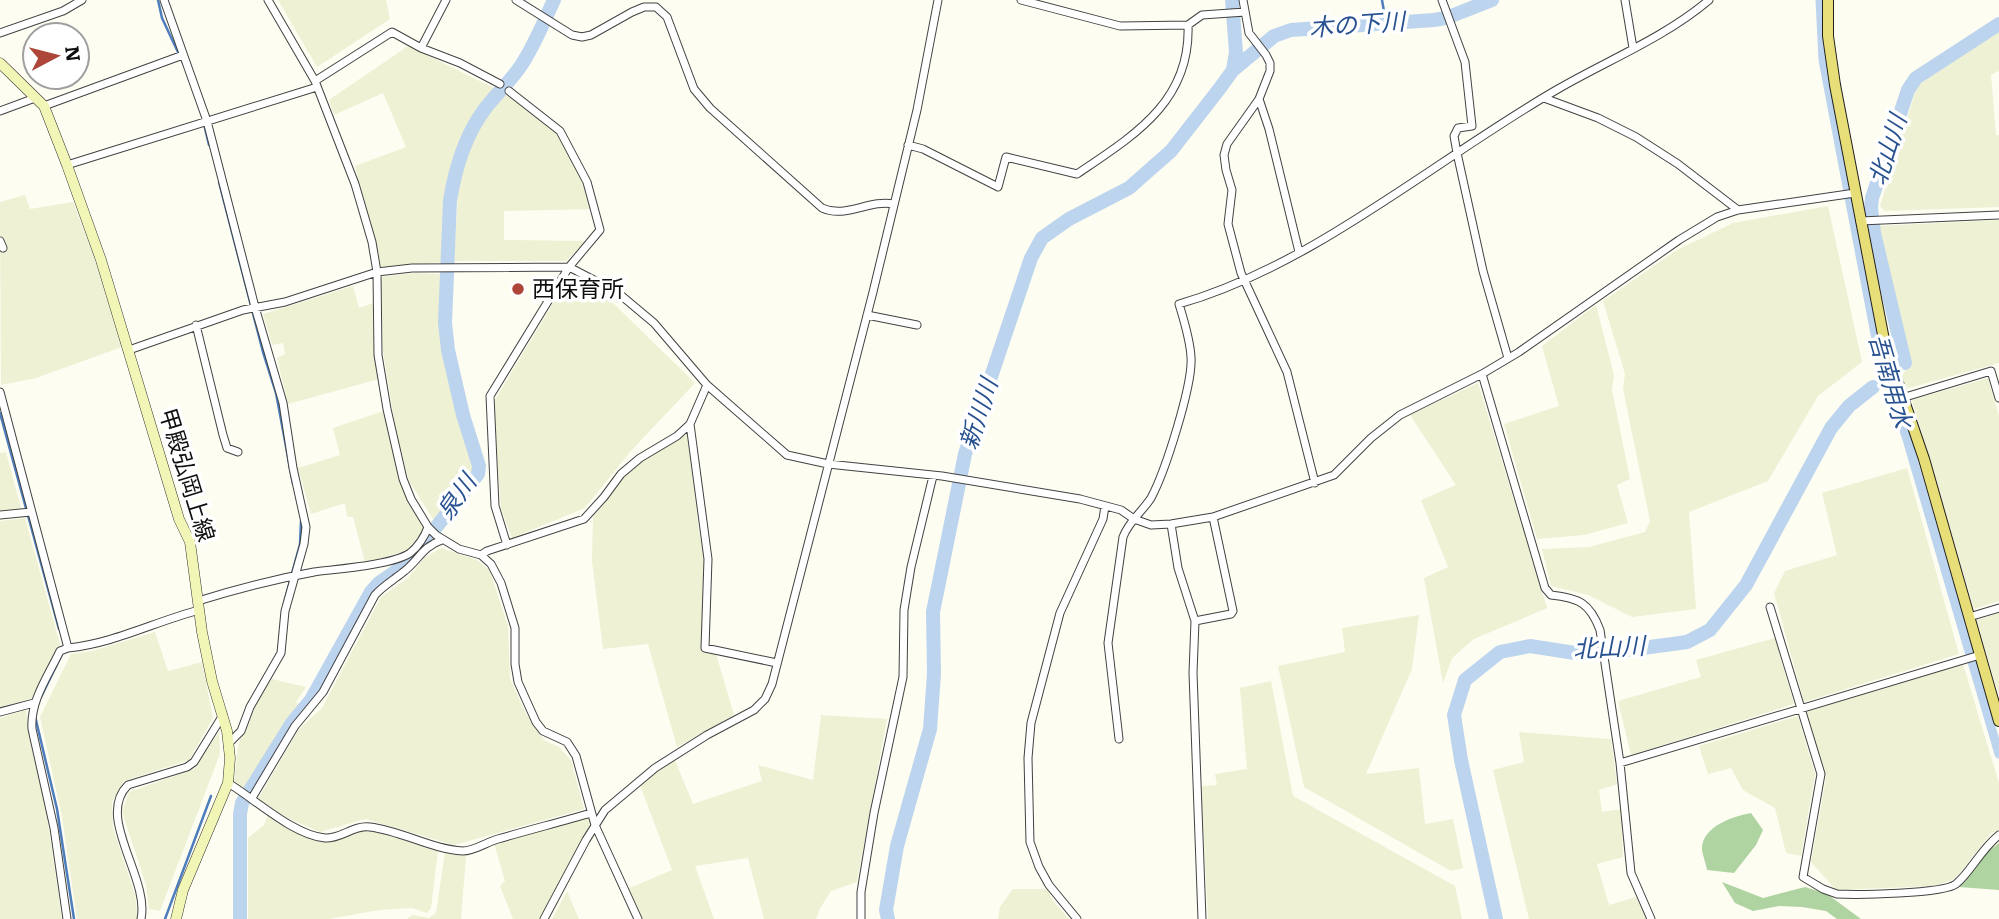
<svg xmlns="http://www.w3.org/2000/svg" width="1999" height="919" viewBox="0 0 1999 919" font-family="Literata,'Noto Sans JP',serif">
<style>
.farmland{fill:#eef1d4}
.forest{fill:#afd3a1}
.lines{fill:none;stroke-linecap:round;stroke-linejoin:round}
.stream{stroke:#4d7dbc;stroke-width:2.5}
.canal{stroke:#bdd4ee;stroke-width:9}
.river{stroke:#bdd4ee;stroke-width:14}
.street-casing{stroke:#424242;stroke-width:9}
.secondary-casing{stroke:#313131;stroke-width:11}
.primary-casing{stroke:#202020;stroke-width:12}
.street{stroke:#fff;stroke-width:7}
.secondary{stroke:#f1f5b5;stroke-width:10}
.primary{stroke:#e7de78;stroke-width:10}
.poi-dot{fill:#ad4638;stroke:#fff;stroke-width:2.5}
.labels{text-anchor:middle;stroke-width:7;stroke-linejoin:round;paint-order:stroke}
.poi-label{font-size:23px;fill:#0f0f0f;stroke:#fff;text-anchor:start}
.street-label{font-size:23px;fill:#0f0f0f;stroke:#fff}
.water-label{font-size:24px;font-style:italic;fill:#285190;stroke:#fff}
</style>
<rect width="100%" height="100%" fill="#fdfdf2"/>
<path class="farmland" d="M278,0H386L390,19L317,67Z
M1999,29V71L1991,75L1996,135H1999V207L1885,211L1880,206L1918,83Z
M408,46L494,88L464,132L451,172L444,262L379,267L355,166L406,147L383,93L334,115L329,100Z
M506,93L558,135L583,180L582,185L585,186L592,209L504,211V240L586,241L566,261H454L459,179L473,138L488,111Z
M25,195L30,209L73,202L97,265L122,347L36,378L1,385L0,202Z
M1828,206L1862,362L1818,396L1768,481L1689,512L1696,609L1632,617L1588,595L1551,586L1542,549L1589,547L1645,532L1650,521L1623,389L1625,374L1603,301L1677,250L1733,223Z
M1999,220V363L1905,389L1901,375L1912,365L1879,226Z
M413,273L443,274L442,324L453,398L474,465V472L435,522L409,481L396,432L383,351L381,277Z
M570,275L614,304L695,383L630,452L585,508L512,538L501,509L493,403Z
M353,286L359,308L373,303L374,355L379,379L288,404L277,358L285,354L283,343L272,345L263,314Z
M1596,305L1614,375L1612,390L1630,479L1617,485L1628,523L1584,535L1537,539L1504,424L1559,406L1542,346Z
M1988,378L1999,416V601L1974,609L1912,400Z
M1478,383L1547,608L1474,639L1452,658L1443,683L1424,578L1448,567L1421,500L1456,485L1410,415Z
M384,411L400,482L409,504L424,527L422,532L406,551L365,562L353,517H347L345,503L311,514L298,468L340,455L333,428Z
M687,433L699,532L706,562L701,643L703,651L716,654L734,715L677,747L648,644L603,649L592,561L593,515L623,477L645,458Z
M6,452L21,508L0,511V453Z
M1907,468L1959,654L1804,702L1774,593L1785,571L1837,555L1822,493Z
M25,518L60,644L33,698L0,707V521Z
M441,548L477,560L490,571L508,626L510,679L526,714L544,740L559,747L571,760L584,809L454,845L365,819L320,832L287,818L258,799L299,729L322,708L381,597L408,578L424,558Z
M1999,613V696L1976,620Z
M1419,615L1412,669L1366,774L1419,768L1425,824L1453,819L1463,868L1451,871L1304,787L1278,666L1345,652L1342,628Z
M155,632L168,671L202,662L213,718L189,760L124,781L112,802L113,828L135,895L138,919H77L62,817L40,717L71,654L92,651Z
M1775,638L1794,704L1631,755L1618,701L1701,677L1696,660Z
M1963,664L1999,783V831L1991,833L1955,879L1934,886L1836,890L1811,862L1826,778L1806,711Z
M272,679L306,687L296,702L302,706L245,791L234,783L238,746L254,703Z
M1271,681L1293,796L1455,886L1462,919H1208L1201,786L1217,785L1215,774L1247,769L1240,688Z
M26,710L31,746L45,804L62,919H0V718Z
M821,715L887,719L857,882L831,891L819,910L816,919H764L748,858L695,866L714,919H641L627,889L672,870L640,785L674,758L693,804L762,781L758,765L813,780Z
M1798,716L1815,774L1801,856L1786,853L1775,808L1743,790L1731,768L1708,774L1699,746Z
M219,732L220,754L160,911L149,909L146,885L122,812L129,792L194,769Z
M1519,732L1611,739L1617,784L1599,790L1602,812L1621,809L1623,857L1597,864L1609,905L1636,897L1646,919H1529L1493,770L1524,762Z
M268,814L323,840L349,831L372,830L438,850L431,908L427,913L412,908L379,910L329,919H248V838L264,825Z
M590,814L593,825L542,919H513L500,886L505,881L494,843Z
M445,852L466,856L461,919H407L412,915L429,918L436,913Z
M1013,889H1047L1054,902L1069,919H998L1000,907Z
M567,891L579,919H552Z"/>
<path class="forest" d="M1751,813L1763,830L1756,845L1734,873L1707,870C1706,863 1702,854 1702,848C1703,826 1734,816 1751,813Z
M1999,843V890L1959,887L1980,858Z
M1722,882L1763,898L1805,887L1827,894L1861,919H1837L1826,911L1802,907L1779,906L1753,911L1735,903Z"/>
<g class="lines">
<path class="stream" d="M158,0L162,18L184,65
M1382,0L1386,23
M204,124L209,145
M219,182L263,352L276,393L293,484
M0,413L59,629
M284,603L300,544L301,521
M41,697L63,652
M35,716L57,809L74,919
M165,919L211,796"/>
<path class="canal" d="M1820,0L1823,60L1882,371L1906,436L1999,754"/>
<path class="river" d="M1233,70L1274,36L1291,30L1434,20L1446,18L1492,0
M1905,363L1874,233L1871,208L1872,198L1908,90L1916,78L1999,24
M240,919V814L242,803L292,723L311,700L371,592L379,583L408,563L478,474L479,466L463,415L448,350L445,323L450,201C455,169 465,136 484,110C496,94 511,81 522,64C535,44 544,21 554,0
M888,919L886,910L897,846L930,729L934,674L933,612L965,454L1031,258L1042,238L1069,219L1129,188L1171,151L1220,88L1233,70L1236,52L1232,0
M1496,919L1461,760L1454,715L1465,680L1500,652L1530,646L1575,653L1628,650L1687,642L1710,630L1746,585L1831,428L1849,406L1873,387"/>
<defs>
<path id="street" d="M164,0L207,121L255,307L283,403L293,468L306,527L304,544L285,611L281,653L250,707L241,731L228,744
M268,0L315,81L355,184L372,242L377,272L378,355L387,409L403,479L411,499L428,527L436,535L459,549L481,555L491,564L501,583L515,628V664L518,682L536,722L543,731L567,742L576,756L595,825L638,919
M516,0L572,35L582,37L591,35L632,12L644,7H656L667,17L694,89L710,108L822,208C846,219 869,199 894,204
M1021,0L1120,26L1188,25L1202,15L1245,12
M1243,0L1249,33L1266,55L1270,63V71L1259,99L1227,144L1224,155L1226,170L1232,190L1228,224L1241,273L1287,372L1315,483
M1442,0L1465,62L1472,126L1458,128L1454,136L1457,153L1483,271L1508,358
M1625,0L1633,48
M0,33L63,11L82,0
M421,48L446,0
M315,81L392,32L421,48L460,63L500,84
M1544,98L1598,118L1636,137L1678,164L1738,210
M1259,99L1269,129L1299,252
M44,106L183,55
M0,111L35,98
M908,145L923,149L998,187L1006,157L1077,174C1133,136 1191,102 1188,25
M67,165L317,87
M1860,221L1999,215
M0,241L3,248
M867,315L917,325
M196,325L223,435L227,448L238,452
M129,350L243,310L285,302L377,272L412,268L569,267L617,292L654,323L707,385L787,455L828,464L942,476L1080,499L1121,510L1134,519L1151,525L1171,524L1213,517L1334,475L1371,438L1400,415L1482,374L1519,352L1679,240L1717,217L1738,210L1855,193
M1482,374L1545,588L1551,595C1579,598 1590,603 1600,630L1620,763L1631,873L1651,919
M0,392L68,648L60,651C48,676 30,701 32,729L54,828L67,919
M1902,398L1991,371L1999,398
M690,424L708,559L705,648L777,663
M0,515L31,512
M1171,524L1178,568L1195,621L1193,673L1202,919
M507,545L495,506L490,396L569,267L600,230L587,182L560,131L509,91
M481,555L487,551L584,519L604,497L621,474L640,458L677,436L690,424L707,385
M198,601C236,589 275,579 314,572C336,569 393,565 410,553C418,547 425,536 428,527
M1770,607L1821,774L1803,877L1823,889L1837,894C1856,895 1943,894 1956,884C1970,873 1981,849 1999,835
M1969,617L1999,608
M1195,621L1231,614L1233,611L1213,517
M68,648C115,643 154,622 199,610
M0,712L34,703
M1119,739L1108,643L1123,537C1129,521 1142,512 1151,498C1165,472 1193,385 1191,357C1190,339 1184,321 1179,304C1315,265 1436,159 1558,89C1608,60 1664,38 1709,0
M1620,763L1980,655
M228,783C255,799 293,835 325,838C341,839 353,825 370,827C402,831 431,849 463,851C474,851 487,842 498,839C529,830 560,822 591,813
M252,798L295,726L323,692L375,595C383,586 392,581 402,573C419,561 421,547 442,540
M141,919C150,878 95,817 128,785L187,767L194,762L223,715
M544,919L586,840L605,810L655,768L707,735L754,710L765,699L772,684L873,292L917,110L938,0
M861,919V892L874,813L903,677L904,610L911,567L933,476
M1077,919L1049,885L1039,867L1030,842L1028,758L1031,723L1060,613L1103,519L1105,506"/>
<path id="secondary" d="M0,63L44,106L67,165L101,260L179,519L190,542L202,632L212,681L227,731L230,758L228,783L183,890L176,919"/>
<path id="primary" d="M1828,0V36L1835,85L1885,345L1924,459L1999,721"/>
</defs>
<use href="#street" class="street-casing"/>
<use href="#secondary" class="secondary-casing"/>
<use href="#primary" class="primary-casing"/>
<use href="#street" class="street"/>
<use href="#secondary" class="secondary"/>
<use href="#primary" class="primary"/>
</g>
<circle class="poi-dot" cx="518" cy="289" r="7"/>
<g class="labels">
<g class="poi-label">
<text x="532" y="297">西保育所</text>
</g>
<g class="street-label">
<text transform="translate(187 475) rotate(73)" y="8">甲殿弘岡上線</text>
</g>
<g class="water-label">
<text transform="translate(1357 25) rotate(-4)" y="8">木の下川</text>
<text transform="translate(1888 150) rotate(-72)" y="8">北山川</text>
<text transform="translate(1890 381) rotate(74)" y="8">吾南用水</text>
<text transform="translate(979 414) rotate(-72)" y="8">新川川</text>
<text transform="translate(457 497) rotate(-55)" y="8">泉川</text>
<text transform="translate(1609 648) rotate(-3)" y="8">北山川</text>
</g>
</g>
<g transform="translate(56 56) rotate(83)"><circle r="33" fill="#ffffff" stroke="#9f9f9f" stroke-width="2"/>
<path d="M0-5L12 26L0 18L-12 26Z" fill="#ad4638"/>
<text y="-10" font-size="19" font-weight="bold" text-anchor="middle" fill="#0f0f0f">N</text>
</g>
</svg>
